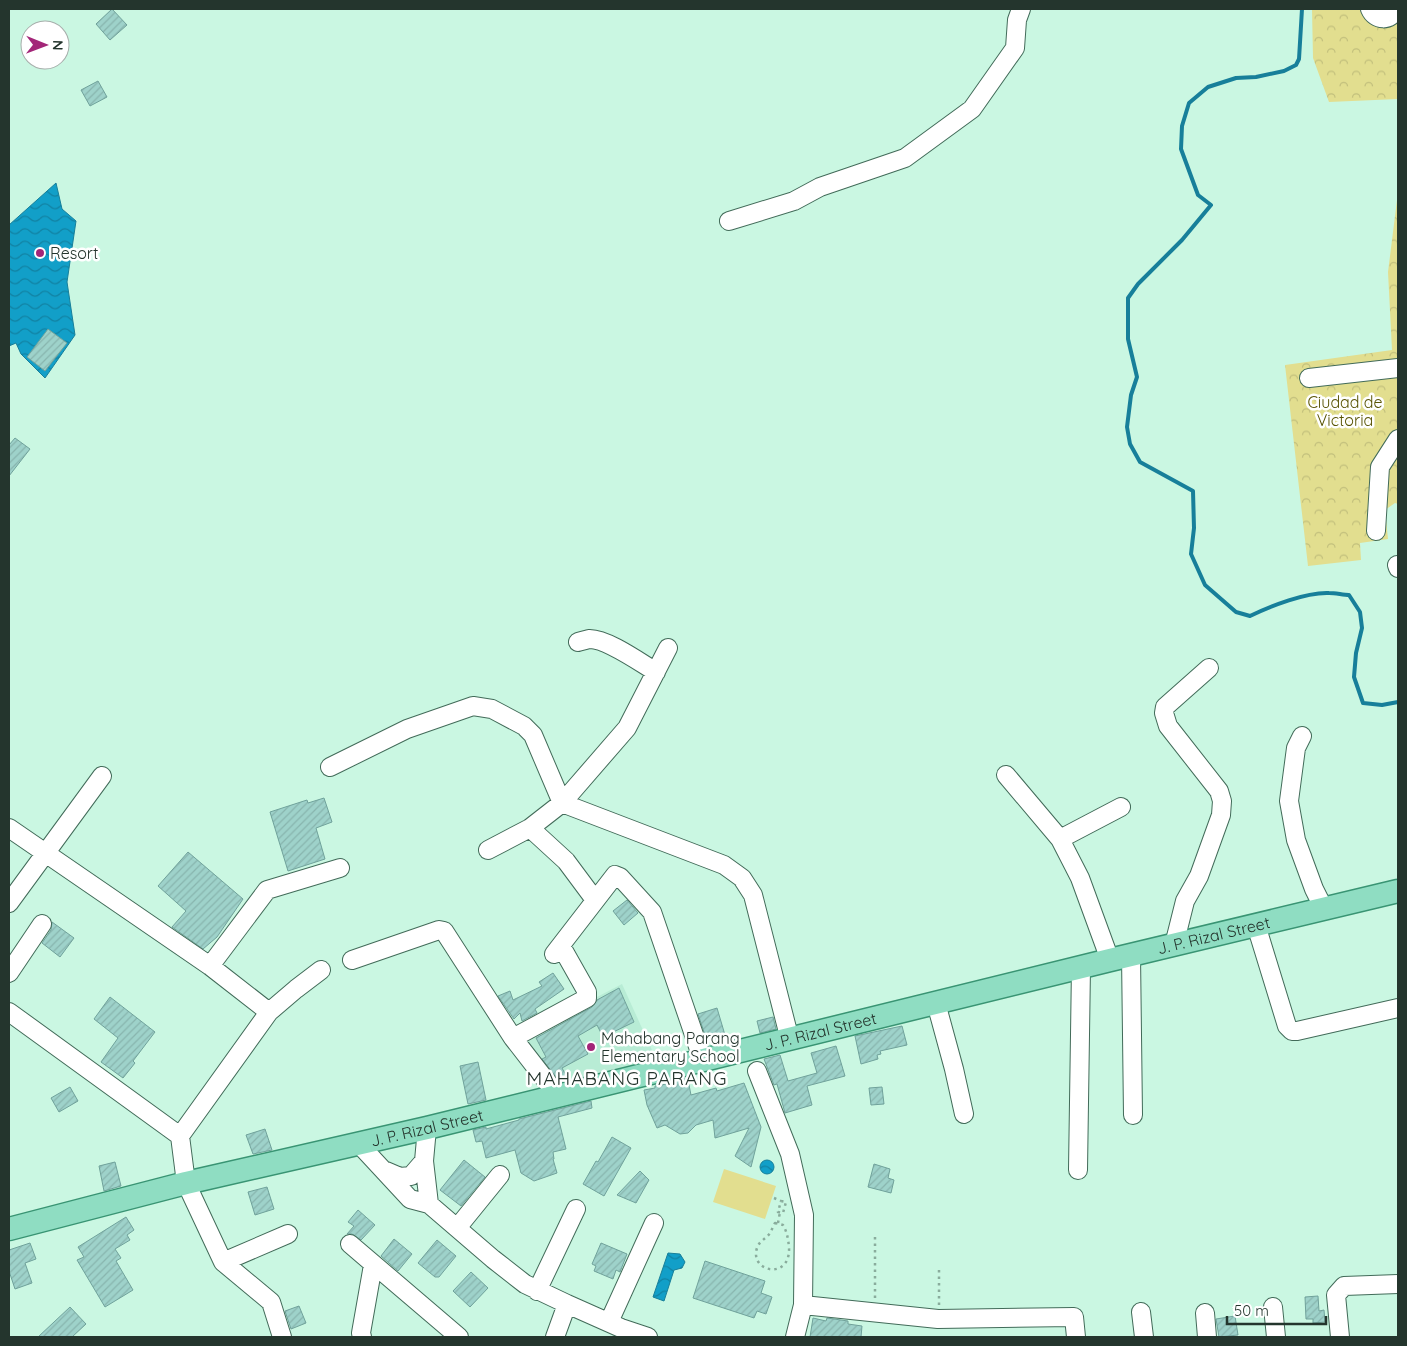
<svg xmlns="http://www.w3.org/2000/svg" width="1407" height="1346" viewBox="0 0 1407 1346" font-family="Quicksand,sans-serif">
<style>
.built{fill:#b8ecd5}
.park{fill:url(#park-crowns)}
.garden{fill:#e2de8f}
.water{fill:url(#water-waves);stroke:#177f9a}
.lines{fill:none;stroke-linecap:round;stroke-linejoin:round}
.stream{stroke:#177f9a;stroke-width:4}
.building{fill:url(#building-hatch);stroke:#70a29b}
.minor-casing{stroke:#426b59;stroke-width:20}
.major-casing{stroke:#399473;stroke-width:25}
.path{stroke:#89ac9c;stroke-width:2.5;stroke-dasharray:2.5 4;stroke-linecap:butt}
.minor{stroke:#fff;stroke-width:18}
.major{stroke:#8fddc2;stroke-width:22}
.poi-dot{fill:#a32678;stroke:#fff;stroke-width:2}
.labels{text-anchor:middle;stroke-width:5;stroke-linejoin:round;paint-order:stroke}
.poi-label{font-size:16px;fill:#24352d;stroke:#fff;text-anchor:start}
.park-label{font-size:16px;fill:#595404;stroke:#fff}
.street-label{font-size:16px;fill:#24352d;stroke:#fff}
.quarter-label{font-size:19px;letter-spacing:1px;fill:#24352d;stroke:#fff}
</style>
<defs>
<pattern id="park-crowns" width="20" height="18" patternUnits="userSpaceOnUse" patternTransform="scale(1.25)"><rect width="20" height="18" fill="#e2de8f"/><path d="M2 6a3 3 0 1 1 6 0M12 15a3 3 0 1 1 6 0" fill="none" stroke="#c2bf7c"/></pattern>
<pattern id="water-waves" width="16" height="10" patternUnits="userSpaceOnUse" patternTransform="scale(1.25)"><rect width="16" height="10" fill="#129fc8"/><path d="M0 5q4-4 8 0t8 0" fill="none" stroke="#1182a3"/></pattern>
<pattern id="building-hatch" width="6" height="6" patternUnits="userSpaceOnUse" patternTransform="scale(1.25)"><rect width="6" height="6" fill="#9ed2ca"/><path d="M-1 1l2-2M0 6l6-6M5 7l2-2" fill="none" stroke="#88b5ae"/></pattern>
</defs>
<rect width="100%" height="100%" fill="#caf7e2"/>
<path class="built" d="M622,984L656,1059L558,1090L524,1035Z"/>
<path class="park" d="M1312,9H1398V99L1329,102L1313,58Z
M1398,192V504L1395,503L1385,510L1388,539L1360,543L1361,560L1308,566L1285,365L1392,350L1388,272Z"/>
<path class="garden" d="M724,1169L776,1186L765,1219L713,1202Z"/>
<path class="water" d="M56,183L62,209L76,221L67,282L75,335L45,378L21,354L16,343L9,346V225Z
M760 1167a7 7 0 1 1 14 0a7 7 0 1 1-14 0Z
M668,1253L680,1254L685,1262L682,1268L674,1270L664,1301L653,1297Z"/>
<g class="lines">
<path class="stream" d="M1302,9L1299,59L1296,65L1284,71L1256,77L1236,78L1208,87L1189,103L1182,126L1181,149L1198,195L1211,205L1182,240L1138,284L1128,298V339L1137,377L1131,395L1127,427L1130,444L1140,462L1193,491L1194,528L1191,554L1205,585L1236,612L1250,616C1271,606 1306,592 1329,593C1336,593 1343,595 1349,595L1360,612L1362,628L1356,653L1354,677L1363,703L1382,705L1398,702"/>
</g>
<path class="building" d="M112,9L127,25L110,40L96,24Z
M98,81L107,97L90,106L81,90Z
M48,329L67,343L45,371L27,357Z
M15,438L30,449L9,476V445Z
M324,798L332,822L316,828L325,859L288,871L270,812L307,800L308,803Z
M188,852L243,899L217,937L203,949L172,927L186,911L158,886Z
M627,900L638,913L624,925L613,911Z
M52,922L74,938L60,957L42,943L51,930Z
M553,973L564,989L535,1009L537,1013L522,1021L520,1013L514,1019L498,996L510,991L513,1000L542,986L539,982Z
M619,988L634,1022L603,1037L597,1025L578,1036L588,1054L562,1068L568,1079L560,1082L542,1059L546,1057L536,1038L592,1007L597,1000Z
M110,997L155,1032L133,1061L135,1063L123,1078L101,1062L118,1038L94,1019Z
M717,1008L725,1035L707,1041L698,1014Z
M773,1017L776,1029L760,1033L757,1021Z
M902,1026L907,1045L880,1051L881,1054L877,1055L878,1059L861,1064L855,1036Z
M836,1046L845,1076L807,1086L812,1105L785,1113L777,1084L774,1085L764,1059L780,1055L788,1081L817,1073L811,1053Z
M478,1062L486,1100L468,1104L460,1066Z
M684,1078V1080H688L691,1095L716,1088L717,1091L744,1083L761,1127L751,1167L735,1156L749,1128L715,1138L713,1120L696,1125L688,1133L680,1134L665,1125L657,1128L647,1105L644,1090L655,1088V1086L672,1083L671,1081Z
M70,1087L78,1101L59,1112L51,1098Z
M882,1087L884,1104L871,1105L869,1088Z
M591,1101L592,1108L558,1117L566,1149L553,1152L554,1159H553L557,1173L534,1181L521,1173L515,1150L486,1158L482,1141L476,1142L473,1130L486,1127V1129L519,1120V1119Z
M265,1129L272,1150L253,1154L246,1135Z
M612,1137L631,1148L604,1196L583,1184L596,1161L598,1162Z
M464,1160L485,1177L461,1206L440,1190Z
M115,1162L121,1186L104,1191L99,1166Z
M874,1164L890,1169L888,1178L894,1180L891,1193L868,1187Z
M640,1171L649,1180L636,1203L617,1195Z
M267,1187L274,1209L255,1215L248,1192Z
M358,1210L375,1225L361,1240L352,1234H347L354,1226L348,1222Z
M126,1217L134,1230L127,1235L130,1240L115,1249L121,1258L116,1261L133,1290L105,1307L77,1260L84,1257L78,1247Z
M394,1239L412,1254L398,1271L381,1256Z
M437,1240L456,1256L439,1277H435L418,1263Z
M30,1243L36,1259L25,1263L32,1283L15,1289L9,1271V1250Z
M601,1243L627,1254L620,1272L616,1270L613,1279L594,1271L596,1266L592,1264Z
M705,1261L765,1281L761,1293L772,1297L766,1314L757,1311L754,1318L693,1298Z
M471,1272L488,1288L470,1307L453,1291Z
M1318,1296L1319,1311L1324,1310L1325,1322L1313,1323V1319H1306L1305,1297Z
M299,1306L306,1323L291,1329L285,1311Z
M70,1307L86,1324L72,1337H38Z
M1235,1316L1238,1335L1219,1337L1216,1319Z
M813,1318L826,1321L827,1318L848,1321V1324L862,1326L861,1337H810Z"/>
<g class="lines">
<defs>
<path id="minor" d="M1370,9C1375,21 1391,22 1396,9
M729,221L794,201L820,187L905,158L972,109L1015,48L1017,20L1021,9
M1309,378L1398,368
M1376,531L1380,467L1398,439
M1397,565L1398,568
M578,642C581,641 586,640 589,639C606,638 641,663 656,672
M1302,736L1296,748L1289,801L1296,840L1314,889L1324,909
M330,767L407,729L473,706L492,709L524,726L533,735L562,803L724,865L742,878L753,895L790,1040
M1006,775L1060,839
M9,828L210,966L269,1012
M530,828L566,861L595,900
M488,850L530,828L562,803L627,728L668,648
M9,903L102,776
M1256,925L1287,1026L1292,1031H1297L1398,1008
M1174,945L1185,901L1199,876L1221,815L1222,801L1219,791L1168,726L1164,713L1165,707L1209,668
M554,954L615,875L620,877L652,912L703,1061
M1131,955L1133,1115
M352,960L439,930L444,931L513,1038
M1110,960L1080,878L1060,839L1121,807
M210,966L267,890L340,868
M9,973L42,924
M936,1003L954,1069L964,1114
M9,1012L180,1136
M757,1071L790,1154L804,1215L803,1305L795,1337
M558,1096L513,1038L587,998V992L561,946
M427,1128L424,1161L429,1204
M359,1144L410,1199L429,1204L493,1259L525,1284L567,1304L621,1328L648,1337
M1078,1170L1081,967
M386,1171L400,1177L411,1176L424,1161
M457,1228L500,1175
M350,1244L459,1337
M223,1262L288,1234
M537,1291L576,1209
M803,1305L938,1319L1074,1317L1076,1337
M1273,1307L1276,1337
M1141,1312L1144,1337
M1205,1313L1207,1337
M609,1322L654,1223
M282,1337L271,1302L223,1262L186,1183L180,1136L269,1012L296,989L321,970
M362,1337L361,1333L373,1265
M555,1337L567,1304
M1340,1337L1336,1295L1344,1286L1398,1284"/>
<g id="major">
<path id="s1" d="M9,1229L186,1183L427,1128L1110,960L1398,891"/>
</g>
</defs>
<use href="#minor" class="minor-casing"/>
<use href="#major" class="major-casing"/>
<path class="path" d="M774,1198L781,1201
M781,1201L786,1202L783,1213L778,1212Z
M775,1223L783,1225C787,1232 788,1238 789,1247C791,1281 749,1272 757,1248C759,1241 766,1239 770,1233C772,1230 773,1226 775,1223Z
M778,1223L780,1212
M875,1237V1298
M939,1305V1268"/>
<use href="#minor" class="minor"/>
<use href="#major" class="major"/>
</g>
<g class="poi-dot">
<circle cx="40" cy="253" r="5"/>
<circle cx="591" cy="1047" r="5"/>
</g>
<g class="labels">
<g class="poi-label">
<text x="50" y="259">Resort</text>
<text x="601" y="1044">Mahabang Parang<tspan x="601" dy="18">Elementary School</tspan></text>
</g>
<g class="park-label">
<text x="1345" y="408">Ciudad de<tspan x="1345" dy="18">Victoria</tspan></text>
</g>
<g class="street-label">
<text dy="6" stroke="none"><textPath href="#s1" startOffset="1240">J. P. Rizal Street</textPath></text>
<text dy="6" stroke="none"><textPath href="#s1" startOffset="835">J. P. Rizal Street</textPath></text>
<text dy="6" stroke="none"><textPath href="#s1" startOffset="430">J. P. Rizal Street</textPath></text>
</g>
<g class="quarter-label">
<text x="627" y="1085">MAHABANG PARANG</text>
</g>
</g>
<rect width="1407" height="1346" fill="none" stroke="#24352d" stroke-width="20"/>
<g transform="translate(45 45) rotate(91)"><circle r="24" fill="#ffffff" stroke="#a7aeab"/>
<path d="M0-4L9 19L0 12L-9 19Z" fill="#a32678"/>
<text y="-8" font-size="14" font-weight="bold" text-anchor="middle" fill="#24352d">N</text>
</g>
<path d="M1227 1316v8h99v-8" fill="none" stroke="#24352d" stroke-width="2.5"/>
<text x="1234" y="1316" font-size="15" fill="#24352d" stroke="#ffffff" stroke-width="4" paint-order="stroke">50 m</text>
</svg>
